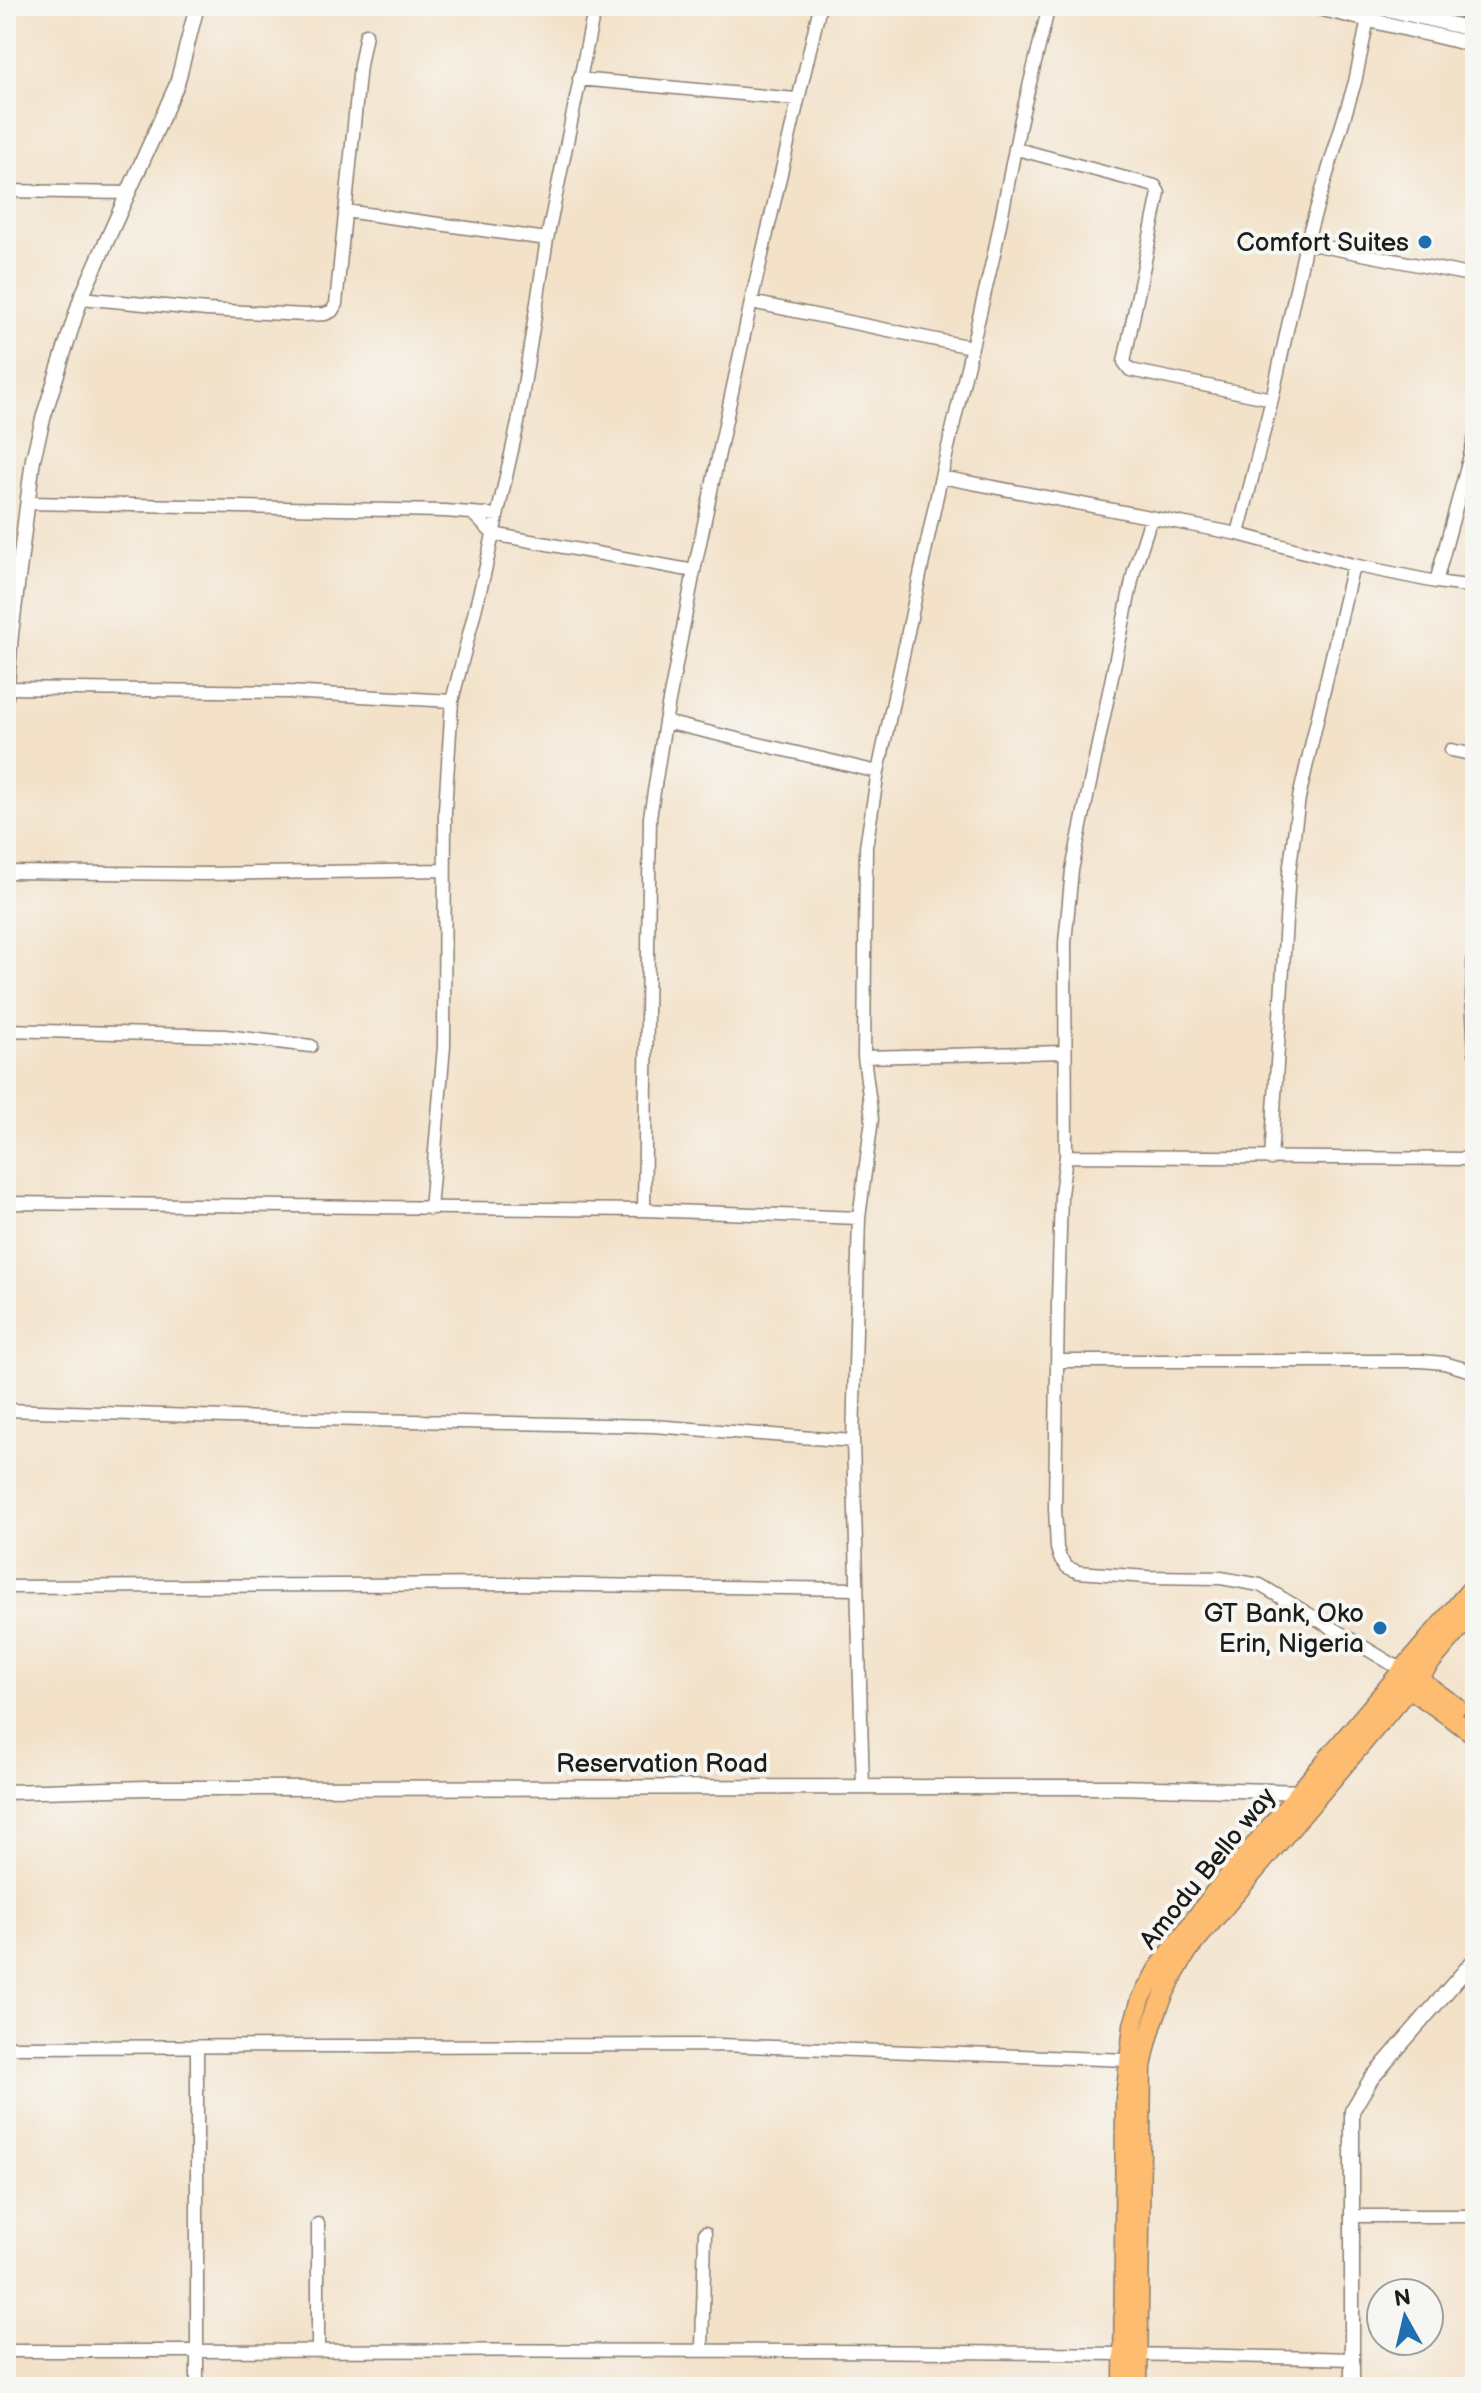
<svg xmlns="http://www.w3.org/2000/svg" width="1481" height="2393" viewBox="0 0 1481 2393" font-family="'Balsamiq Sans',sans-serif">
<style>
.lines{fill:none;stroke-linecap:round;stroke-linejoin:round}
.minor-casing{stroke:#887e72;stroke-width:15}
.tertiary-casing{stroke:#887e72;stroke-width:17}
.primary-casing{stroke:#887e72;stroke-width:21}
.minor{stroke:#fff;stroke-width:12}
.tertiary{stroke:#fff;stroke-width:14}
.primary{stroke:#fdbc70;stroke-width:18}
.poi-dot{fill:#1f6fb2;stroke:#f6f6f2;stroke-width:3}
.labels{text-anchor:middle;stroke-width:8;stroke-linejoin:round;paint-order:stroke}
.poi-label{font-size:26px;fill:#1c1c1c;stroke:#f6f6f2;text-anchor:end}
.street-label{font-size:26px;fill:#1c1c1c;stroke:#f6f6f2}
</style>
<rect width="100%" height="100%" fill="#f6f6f2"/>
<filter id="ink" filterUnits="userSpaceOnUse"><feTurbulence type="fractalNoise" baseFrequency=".0125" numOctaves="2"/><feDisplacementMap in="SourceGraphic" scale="16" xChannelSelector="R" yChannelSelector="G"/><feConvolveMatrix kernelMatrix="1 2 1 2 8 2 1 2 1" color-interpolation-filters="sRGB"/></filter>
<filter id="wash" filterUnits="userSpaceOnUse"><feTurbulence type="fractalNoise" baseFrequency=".006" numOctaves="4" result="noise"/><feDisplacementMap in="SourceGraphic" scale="32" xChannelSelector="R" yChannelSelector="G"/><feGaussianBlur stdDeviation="1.8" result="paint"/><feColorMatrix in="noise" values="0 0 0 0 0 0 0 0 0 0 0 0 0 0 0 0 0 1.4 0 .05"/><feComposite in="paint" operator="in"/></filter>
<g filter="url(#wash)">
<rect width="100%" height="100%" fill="#f3e1c8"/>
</g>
<g filter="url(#ink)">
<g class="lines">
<defs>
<path id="minor" d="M579,79L796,99
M1017,149L1155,186L1159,193L1124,362L1130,370L1272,399
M6,191L128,193
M345,211L547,239
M1306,243L1475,276
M81,298L207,310L305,315L325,314L332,311L336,304L360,65L366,34
M751,302L971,347
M941,477L1238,534L1353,565L1436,582L1475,587
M28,503L445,511L497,515
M472,513L493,534L694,571
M1151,518L1134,571L1072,870L1065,943L1066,1156L1061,1194L1058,1302L1055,1508L1057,1548L1060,1558L1067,1567L1078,1572L1147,1577L1221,1578L1260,1585L1392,1664L1405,1669
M1238,534L1272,399L1306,243L1355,82L1368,19
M1436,582L1475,437
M7,688L287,692L452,701
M665,722L878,772
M1451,750L1475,755
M6,872L206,874L445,870
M1475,918L1472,997L1475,1053
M6,1030L225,1036L311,1046
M864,1057L1064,1052
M1066,1156L1475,1159
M1271,1159L1289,873L1299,798L1353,565
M6,1203L644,1210L859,1218
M430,1209L444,1046L445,810L452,701L484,575L518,423L547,239L595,6
M644,1210L650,817L665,722L694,571L751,302L820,6
M1057,1361H1421L1444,1363L1475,1372
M6,1410L227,1417L653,1426L853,1441
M6,1587L518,1584L857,1589
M863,1787L853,1441L859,1218L872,1119L864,1057L866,847L878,772L941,477L994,254L1021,119L1049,6
M6,2047L720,2045L1128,2060
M197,2047V2387
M1351,2216H1475
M318,2349V2224
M702,2349L705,2233
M6,2351C455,2351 904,2347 1353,2359"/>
<path id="tertiary" d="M1310,6L1475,45
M1375,6L1475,30
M6,697L11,634L33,459L44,415L81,298L177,84L197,6
M6,1792L146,1788L1117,1787L1305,1792
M1352,2387V2111L1371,2079L1475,1959"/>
<path id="primary" d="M1410,1673L1457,1707
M1402,1683L1475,1735
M1123,2387L1125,2098L1133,2025L1141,1999L1157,1970L1214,1893L1475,1584
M1138,2387L1142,2067C1151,2019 1164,1989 1190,1948L1475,1610"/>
</defs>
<use href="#minor" class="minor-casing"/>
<use href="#tertiary" class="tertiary-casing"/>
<use href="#primary" class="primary-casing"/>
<use href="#minor" class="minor"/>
<use href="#tertiary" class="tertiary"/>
<use href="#primary" class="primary"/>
</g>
</g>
<g class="poi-dot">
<circle cx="1425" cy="242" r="8"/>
<circle cx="1380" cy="1628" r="8"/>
</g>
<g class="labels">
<g class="poi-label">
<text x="1409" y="251">Comfort Suites</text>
<text x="1364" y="1622">GT Bank, Oko<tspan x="1364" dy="30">Erin, Nigeria</tspan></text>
</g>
<g class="street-label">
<text x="662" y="1772">Reservation Road</text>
<text transform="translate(1207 1868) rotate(-51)" y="9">Amodu Bello way</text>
</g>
</g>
<rect width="1481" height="2393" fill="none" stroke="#f6f6f2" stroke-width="32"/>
<g transform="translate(1405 2317) rotate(352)"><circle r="38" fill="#f6f6f2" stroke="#9f9f9c" stroke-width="2"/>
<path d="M0-6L14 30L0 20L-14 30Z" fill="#1f6fb2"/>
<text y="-12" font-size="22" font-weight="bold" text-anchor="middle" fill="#1c1c1c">N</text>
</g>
</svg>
